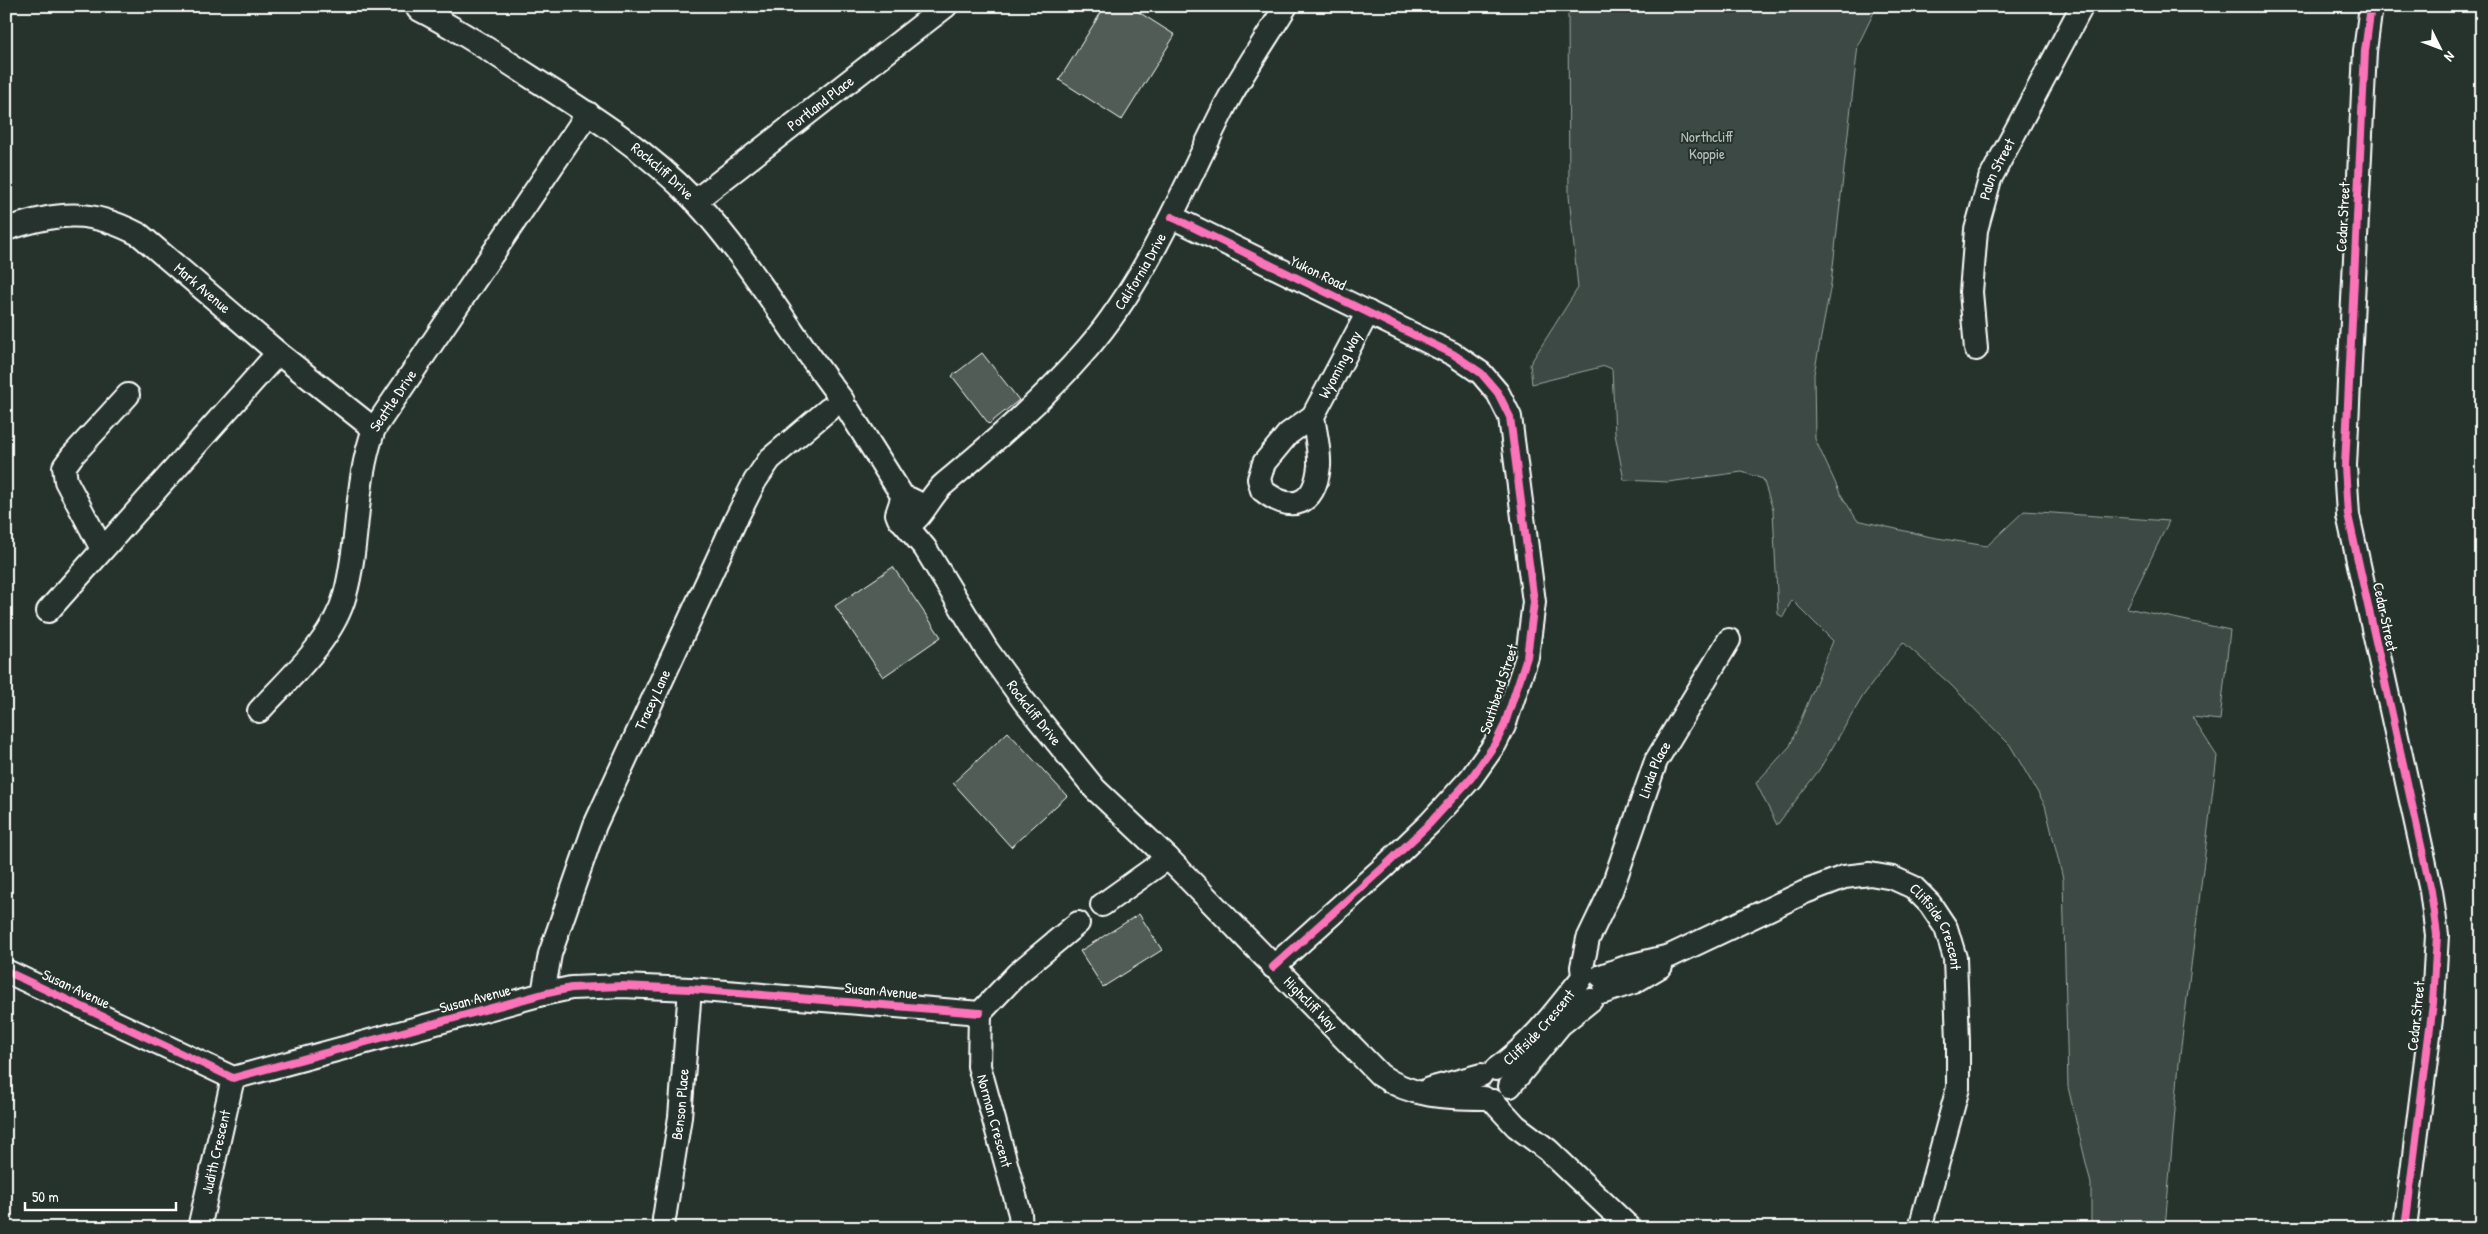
<svg xmlns="http://www.w3.org/2000/svg" width="2488" height="1234" viewBox="0 0 2488 1234" font-family="'Patrick Hand',sans-serif">
<style>
.green{fill:#3e4944;stroke:#9ea4a2}
.building{fill:#515c57;stroke:#fff}
.lines{fill:none;stroke-linecap:round;stroke-linejoin:round}
.street-casing{stroke:#fff;stroke-width:26}
.street{stroke:#26332d;stroke-width:22}
.cycleway-casing{stroke:#26332d;stroke-width:11}
.cycleway{stroke:#fb73b8;stroke-width:8}
.labels{text-anchor:middle;stroke-width:4;stroke-linejoin:round;paint-order:stroke}
.street-label{font-size:15px;fill:#fff;stroke:#26332d}
.park-label{font-size:15px;fill:#bbbfbe;stroke:#26332d}
</style>
<rect width="100%" height="100%" fill="#26332d"/>
<filter id="ink" filterUnits="userSpaceOnUse"><feTurbulence type="fractalNoise" baseFrequency=".02" numOctaves="2"/><feDisplacementMap in="SourceGraphic" scale="10" xChannelSelector="R" yChannelSelector="G"/><feConvolveMatrix kernelMatrix="1 2 1 2 8 2 1 2 1" color-interpolation-filters="sRGB"/></filter>
<g filter="url(#ink)">
<path class="green" d="M1568,6H1877L1858,45L1831,284L1814,374L1815,439L1840,493L1857,520L1931,537L1987,546L2024,511L2169,521L2127,608L2230,630L2220,720L2192,717L2217,756L2179,1063L2165,1228H2091V1184L2068,1087L2063,879L2045,805L2010,745L1950,684L1903,642L1863,696L1819,770L1777,825L1756,783L1790,746L1833,641L1792,600L1783,617L1778,614L1773,510L1763,479L1742,472L1668,482L1624,480L1615,434L1612,369L1605,366L1532,384L1530,364L1578,288L1569,196Z"/>
<path class="building" d="M1105,6H1129L1175,35L1122,120L1059,80Z
M982,353L1019,400L989,424L952,376Z
M893,567L941,637L883,677L835,606Z
M1008,732L1067,796L1011,847L953,783Z
M1139,914L1162,950L1103,987L1080,951Z"/>
<g class="lines">
<defs>
<g id="street">
<path d="M2371,6L2365,51L2345,466L2348,515L2431,891L2437,935L2433,1003L2405,1228"/>
<path id="s1" d="M418,9C457,29 494,53 531,77C589,114 647,150 694,200C751,261 792,336 843,401"/>
<path id="s2" d="M695,201L946,6"/>
<path d="M1172,217L1453,354L1481,373L1498,393L1510,417L1534,602L1527,657L1504,726L1495,744L1471,778L1430,823L1384,867L1273,967"/>
<path id="s3" d="M6,229C60,212 89,208 140,235L278,353L374,429"/>
<path id="s4" d="M1976,349L1971,292L1976,230L1990,179L2082,6"/>
<path d="M849,411L905,500"/>
<path id="s5" d="M1313,416C1315,432 1320,450 1319,466C1315,505 1292,514 1262,490L1259,479L1264,463L1288,434L1313,416L1368,312"/>
<path id="s6" d="M921,511L918,503L910,499L901,502L897,514L899,519L908,524C920,522 932,493 944,484C994,442 1044,399 1087,349C1148,278 1183,189 1225,106C1243,72 1266,39 1286,6"/>
<path id="s7" d="M903,522L925,548L987,650L1023,700L1095,789L1168,858L1380,1075C1411,1097 1447,1098 1484,1098"/>
<path d="M102,549L66,481L64,467L72,456L128,395"/>
<path d="M48,611L278,353"/>
<path id="s8" d="M259,711C290,677 333,640 345,595C360,540 354,485 374,429L588,113"/>
<path d="M1102,905L1168,858"/>
<path d="M6,971L233,1078L543,994L571,988L622,986L690,989L980,1013"/>
<path id="s9" d="M1583,976L1582,967L1588,939L1611,891L1656,761L1729,640"/>
<path id="s10" d="M1601,976L1629,966L1670,956L1805,892L1844,877L1870,874L1893,878L1913,887L1930,904L1946,928L1955,958L1958,1042V1088L1920,1228"/>
<path d="M1604,992L1634,982L1661,966"/>
<path id="s11" d="M543,994L550,954L595,825L736,519L755,481L770,459L829,409"/>
<path id="s12" d="M980,1013L979,1066L1020,1214L1021,1228"/>
<path d="M980,1013L1017,974L1078,923"/>
<path id="s13" d="M1496,1069C1530,1045 1553,1015 1579,982"/>
<path d="M1510,1086L1560,1025L1591,1000"/>
<path d="M1429,1089L1481,1075"/>
<path d="M1493,1101L1516,1126L1548,1150L1630,1228"/>
<path id="s14" d="M664,1219L680,1117L690,989"/>
<path id="s15" d="M199,1228L233,1078"/>
</g>
</defs>
<use href="#street" class="street-casing"/>
<use href="#street" class="street"/>
<defs>
<path id="cycleway" d="M2371,6L2365,51L2345,466L2348,515L2431,891L2437,935L2433,1003L2405,1228
M1172,217L1453,354L1481,373L1498,393L1510,417L1534,602L1527,657L1504,726L1495,744L1471,778L1430,823L1384,867L1273,967
M6,971L233,1078L543,994L571,988L622,986L690,989L980,1013"/>
</defs>
<use href="#cycleway" class="cycleway-casing"/>
<use href="#cycleway" class="cycleway"/>
</g>
</g>
<g class="labels">
<g class="street-label">
<text dy="5" stroke="none"><textPath href="#s2" startOffset="159">Portland Place</textPath></text>
<text dy="5" stroke="none"><textPath href="#s4" startOffset="184">Palm Street</textPath></text>
<text dy="5" stroke="none"><textPath href="#s1" startOffset="294">Rockcliff Drive</textPath></text>
<text transform="translate(2343 217) rotate(-87)" y="5">Cedar Street</text>
<text dy="5" stroke="none"><textPath href="#s6" startOffset="401">California Drive</textPath></text>
<text transform="translate(1318 273) rotate(26)" y="5">Yukon Road</text>
<text dy="5" stroke="none"><textPath href="#s3" startOffset="221">Mark Avenue</textPath></text>
<text dy="5" stroke="none"><textPath href="#s5" startOffset="289">Wyoming Way</textPath></text>
<text dy="5" stroke="none"><textPath href="#s8" startOffset="349">Seattle Drive</textPath></text>
<text transform="translate(2385 617) rotate(78)" y="5">Cedar Street</text>
<text transform="translate(1499 689) rotate(-72)" y="5">Southbend Street</text>
<text dy="5" stroke="none"><textPath href="#s11" startOffset="315">Tracey Lane</textPath></text>
<text dy="5" stroke="none"><textPath href="#s7" startOffset="232">Rockcliff Drive</textPath></text>
<text dy="5" stroke="none"><textPath href="#s9" startOffset="220">Linda Place</textPath></text>
<text dy="5" stroke="none"><textPath href="#s10" startOffset="382">Cliffside Crescent</textPath></text>
<text transform="translate(76 989) rotate(25)" y="5">Susan Avenue</text>
<text transform="translate(881 991) rotate(5)" y="5">Susan Avenue</text>
<text transform="translate(475 999) rotate(-15)" y="5">Susan Avenue</text>
<text dy="5" stroke="none"><textPath href="#s7" startOffset="634">Highcliff Way</textPath></text>
<text transform="translate(2416 1016) rotate(-84)" y="5">Cedar Street</text>
<text dy="5" stroke="none"><textPath href="#s13" startOffset="60">Cliffside Crescent</textPath></text>
<text dy="5" stroke="none"><textPath href="#s14" startOffset="116">Benson Place</textPath></text>
<text dy="5" stroke="none"><textPath href="#s12" startOffset="110">Norman Crescent</textPath></text>
<text dy="5" stroke="none"><textPath href="#s15" startOffset="78">Judith Crescent</textPath></text>
</g>
<g class="park-label">
<text x="1707" y="142">Northcliff<tspan x="1707" dy="17">Koppie</tspan></text>
</g>
</g>
<rect width="2488" height="1234" fill="none" stroke="#26332d" stroke-width="25"/>
<rect x="12" y="12" width="2463" height="1209" fill="none" stroke="#fff" stroke-width="2" filter="url(#ink)"/>
<g transform="translate(2440 48) rotate(132)" stroke="#26332d" stroke-width="4" paint-order="stroke">
<path d="M0-4L9 19L0 12L-9 19Z" fill="#ffffff"/>
<text y="-8" font-size="14" font-weight="bold" text-anchor="middle" fill="#ffffff">N</text>
</g>
<path d="M25 1202v8h151v-8" fill="none" stroke="#ffffff" stroke-width="2.5"/>
<text x="32" y="1202" font-size="15" fill="#ffffff" stroke="#26332d" stroke-width="4" paint-order="stroke">50 m</text>
</svg>
